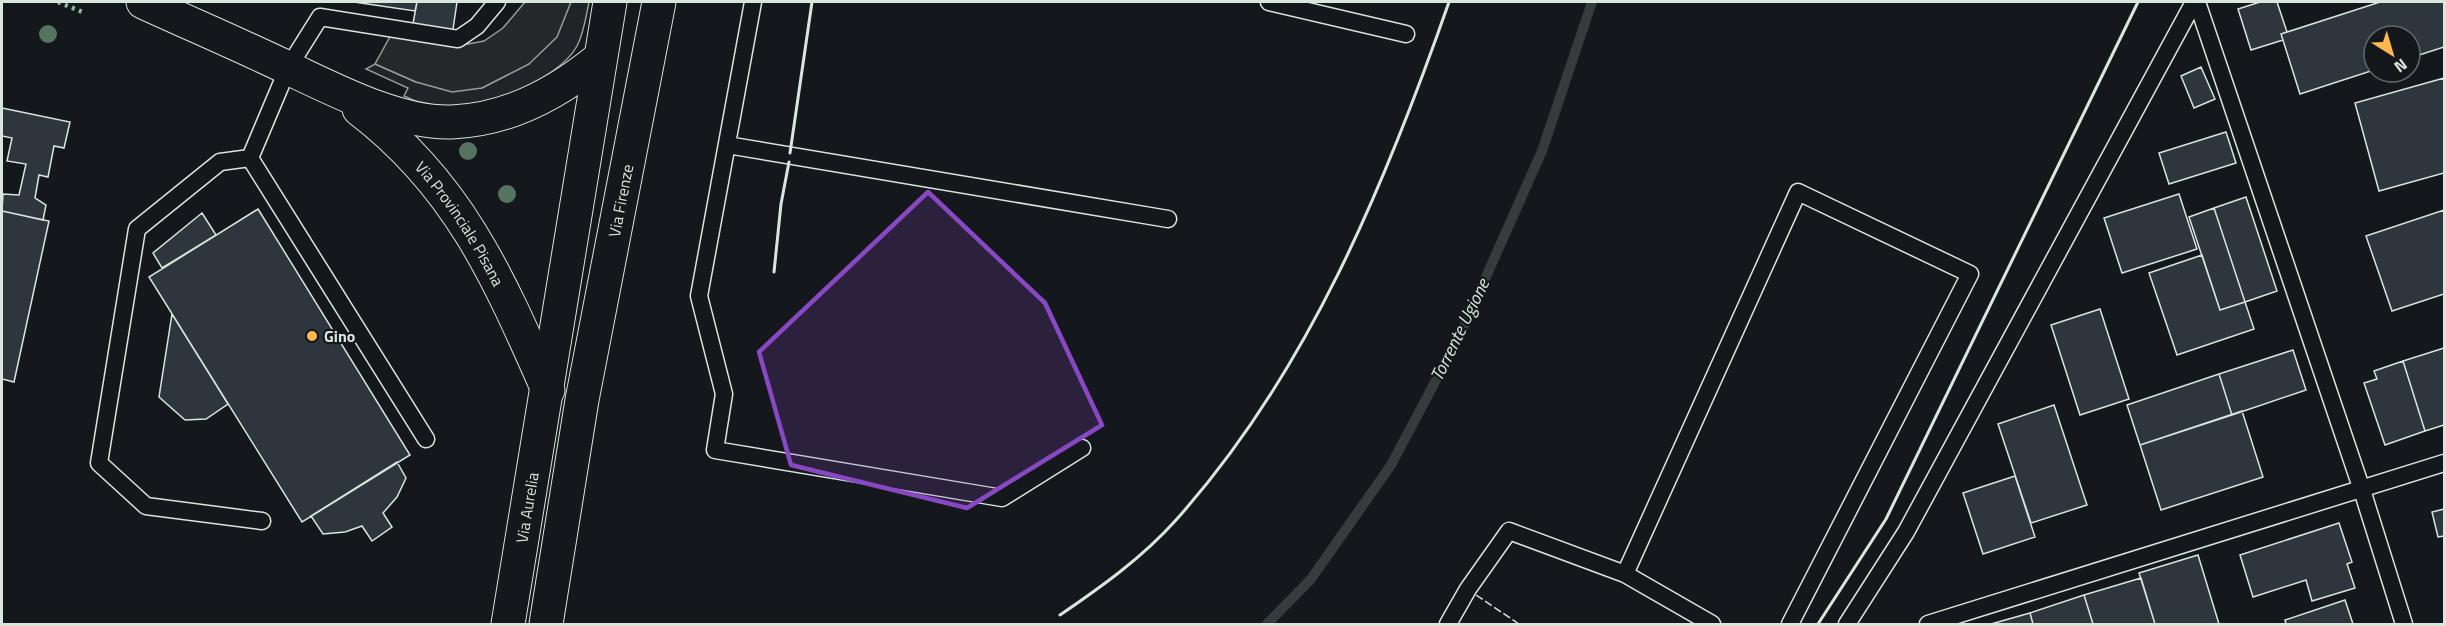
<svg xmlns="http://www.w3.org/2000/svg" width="2446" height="626" viewBox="0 0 2446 626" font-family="'Titillium Web',sans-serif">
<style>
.green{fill:#202428;stroke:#939e99;stroke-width:1.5}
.parking{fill:#24282b;stroke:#939e99;stroke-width:1.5}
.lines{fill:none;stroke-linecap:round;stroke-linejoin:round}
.stream{stroke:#363b3e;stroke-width:10}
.building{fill:#2c363c;stroke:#d8e6dc;stroke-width:1.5}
.service-casing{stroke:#d8e6dc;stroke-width:19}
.minor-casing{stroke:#d8e6dc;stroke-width:35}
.secondary-casing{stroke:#d8e6dc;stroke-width:35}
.service{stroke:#14181c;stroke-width:16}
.minor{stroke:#14181c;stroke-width:33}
.secondary{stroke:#14181c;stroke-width:33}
.hedge{stroke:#8ac095;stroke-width:4.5;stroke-dasharray:3 4.5;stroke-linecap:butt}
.fence{stroke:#d8e6dc;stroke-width:1.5;stroke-dasharray:8 3;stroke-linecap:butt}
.wall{stroke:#d8e6dc;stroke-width:3}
.tree{fill:#55745f}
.marked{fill:#8948c3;fill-opacity:0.2;stroke:#8948c3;stroke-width:4.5;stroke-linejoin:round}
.poi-dot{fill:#ffb74d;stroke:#14181c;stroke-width:2}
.labels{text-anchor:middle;stroke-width:4.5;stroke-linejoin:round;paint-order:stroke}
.street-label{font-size:16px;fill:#d8e6dc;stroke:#14181c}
.poi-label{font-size:16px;font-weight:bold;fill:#d8e6dc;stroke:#14181c;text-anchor:start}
.water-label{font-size:18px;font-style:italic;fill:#d8e6dc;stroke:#14181c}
</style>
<rect width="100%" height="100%" fill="#14181c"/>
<path class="green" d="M571,2H589C586,16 584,33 577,46C558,81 478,112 439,109C428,108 414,100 404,96L408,88L366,69L375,64L416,82L482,88L529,64Z"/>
<path class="parking" d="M525,2H571L557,37L529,64L482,88L452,92L416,82L375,64L392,33L463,45L484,41L503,28Z"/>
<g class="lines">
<path class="stream" d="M1267,624L1311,579L1391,465L1461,333L1542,151L1592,2"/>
</g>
<path class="building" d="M354,2H417L415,11Z
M417,2H457L452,36L412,29Z
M2260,2H2277L2287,32L2281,34L2283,40L2251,50L2238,9Z
M2380,2H2444V47L2410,58V36H2374V70L2300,94L2281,34Z
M2201,67L2215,99L2194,108L2181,76Z
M2444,78V173L2379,191L2355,103Z
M2,108L70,122L64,148L54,146L48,177L39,175L35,198L46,205L43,220L2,211L3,194L19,195L26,164L7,161L12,138L2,136Z
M2226,132L2236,163L2169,184L2159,153Z
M2179,194L2197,249L2122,273L2104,218Z
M2246,197L2277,291L2245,302L2214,208Z
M2214,208L2245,302L2220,310L2189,217Z
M258,209L410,455L302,522L149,277Z
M2444,210V294L2392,311L2366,236Z
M2,211L49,221L14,382L2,379Z
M202,213L216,235L162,268L153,253Z
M2202,255L2220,310L2245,302L2254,329L2177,355L2149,273Z
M2100,309L2129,399L2080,415L2051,325Z
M172,314L228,404L206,419L185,420L159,397Z
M2444,348V425L2425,431L2403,361Z
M2293,350L2306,390L2232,415L2219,374Z
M2403,361L2425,431L2385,445L2364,383L2377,379L2374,371Z
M2219,374L2232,415L2140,445L2127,405Z
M2054,405L2087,505L2031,523L1998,424Z
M2242,411L2263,477L2161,510L2140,445Z
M397,462L406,478L397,497L383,513L392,527L372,541L362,526L345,532L323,534L311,516Z
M2015,476L2035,537L1983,554L1963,493Z
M2444,509V536L2438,537L2432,512Z
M2339,523L2352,562L2347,564L2355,588L2312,601L2306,580L2253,597L2240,555Z
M2198,555L2219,624H2155L2139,573Z
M2141,578L2155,624H2093L2084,595Z
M2084,595L2093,624H2033L2030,613Z
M2345,600L2353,624H2286L2285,620Z
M2030,613L2033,624H1991Z"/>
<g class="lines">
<defs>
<path id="service" d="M753,2L699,296L724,394L715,450L1002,498L1082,448
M1269,2L1406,34
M2197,2L2362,490L2404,624
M727,145L1168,219
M250,158L220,162L137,229L99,463L146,506L262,521
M426,439L250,158L288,68L320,17L458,39L477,26L497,2
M1448,624L1468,589L1509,531L1625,574
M1712,624L1625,574L1798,192L1970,274L1790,624
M1847,624L1906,532L2194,2
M1928,624L2444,463"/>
<g id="minor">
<path d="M143,2C191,24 240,45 288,68C335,90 399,124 452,122C508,120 559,92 600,58"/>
<path id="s1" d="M359,109C459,185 499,279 548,390"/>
</g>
<g id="secondary">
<path id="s2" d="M508,624L610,2"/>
<path id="s3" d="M546,624L582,400L659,2"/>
</g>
</defs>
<use href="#service" class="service-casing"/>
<use href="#minor" class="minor-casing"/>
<use href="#secondary" class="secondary-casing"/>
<use href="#service" class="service"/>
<use href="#minor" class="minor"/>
<use href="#secondary" class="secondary"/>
<path class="hedge" d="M58,2L85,13"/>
<path class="fence" d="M1476,595L1519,624"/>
<path class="wall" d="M790,153L812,2
M774,272L781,204L789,162
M1060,615C1101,587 1142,558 1176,520C1307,374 1385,185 1449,2
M1818,624L1886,519L2138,2"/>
</g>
<g class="tree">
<circle cx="48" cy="34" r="9"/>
<circle cx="468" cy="151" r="9"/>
<circle cx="507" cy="194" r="9"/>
</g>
<path class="marked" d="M928,192L1045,303L1102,425L967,508L791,465L759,352Z"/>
<circle class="poi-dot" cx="312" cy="336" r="6"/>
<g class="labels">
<g class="street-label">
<text dy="6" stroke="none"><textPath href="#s3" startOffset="430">Via Firenze</textPath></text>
<text dy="6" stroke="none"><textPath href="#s1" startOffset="154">Via Provinciale Pisana</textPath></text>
<text dy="6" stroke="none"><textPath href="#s2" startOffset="118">Via Aurelia</textPath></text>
</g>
<g class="poi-label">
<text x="324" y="342">Gino</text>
</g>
<g class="water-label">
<text transform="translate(1460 330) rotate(-64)" y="6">Torrente Ugione</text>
</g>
</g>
<rect width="2446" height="626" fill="none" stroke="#d8e6dc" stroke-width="6"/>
<g transform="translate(2392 54) rotate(143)"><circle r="28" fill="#14181c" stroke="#626a69" stroke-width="1.5"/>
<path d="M0-4.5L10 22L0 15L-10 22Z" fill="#ffb74d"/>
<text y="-9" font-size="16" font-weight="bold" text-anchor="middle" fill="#d8e6dc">N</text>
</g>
</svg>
